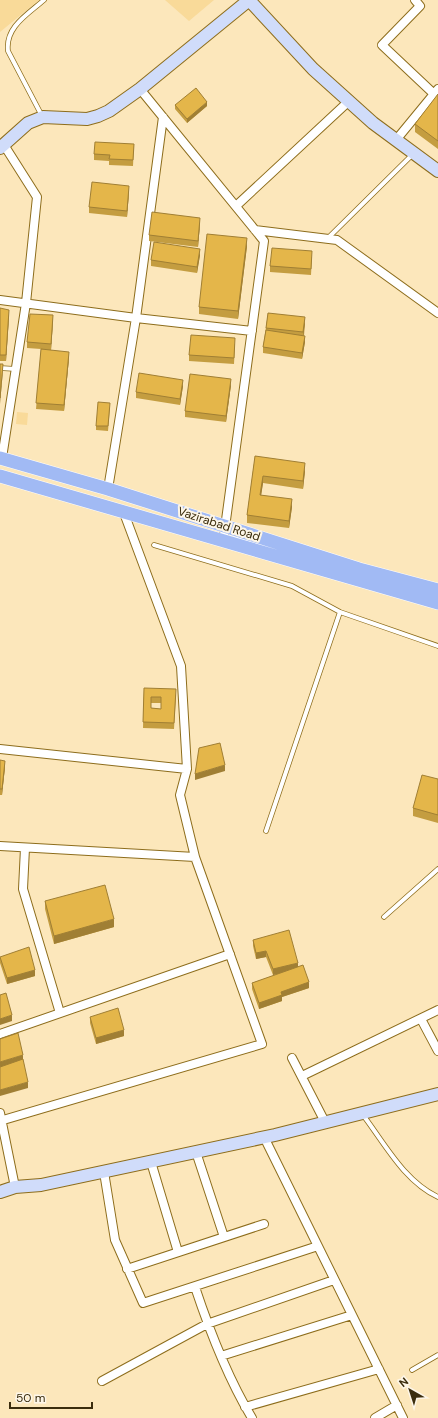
<svg xmlns="http://www.w3.org/2000/svg" width="438" height="1418" viewBox="0 0 438 1418" font-family="'DM Sans',sans-serif">
<style>
.built{fill:#f9da99}
.lines{fill:none;stroke-linecap:round;stroke-linejoin:round}
.lane-casing{stroke:#8d6d1c;stroke-width:5.5}
.street-casing{stroke:#8d6d1c;stroke-width:10}
.secondary-casing{stroke:#8d6d1c;stroke-width:14}
.primary-casing{stroke:#fff;stroke-width:14}
.lane{stroke:#fff;stroke-width:4}
.street{stroke:#fff;stroke-width:8}
.secondary{stroke:#d0dcfa;stroke-width:12}
.primary{stroke:#a1baf4;stroke-width:13}
.wall{fill:#c49d40;fill-rule:evenodd}
.shaded-wall{fill:#a07f34}
.building{fill:#e4b64a;stroke:#a07f34;fill-rule:evenodd}
.labels{text-anchor:middle;stroke-width:4;stroke-linejoin:round;paint-order:stroke}
.street-label{font-size:12px;fill:#3b2d0d;stroke:#fdf6e8}
</style>
<rect width="100%" height="100%" fill="#fce7bb"/>
<path class="built" d="M0,0H39L0,32Z
M165,0H214L189,21Z
M17,412L28,413L27,425L16,424Z"/>
<g class="lines">
<defs>
<path id="lane" d="M42,116L8,51C5,27 28,14 44,0
M327,239L412,155
M0,368L16,369
M154,545L292,586L340,612L438,646
M266,831L340,612
M384,917L438,869
M363,1115C385,1144 404,1181 438,1197
M412,1370L438,1355"/>
<path id="street" d="M415,0L420,6L382,45L434,94
M140,89L264,241L223,542
M396,140L438,89
M236,206L349,101
M255,230L337,240L438,313
M0,300L136,318L163,117
M2,458L26,303L37,197L4,145
M108,489L136,318L252,331
M0,749L187,769L181,666L124,513
M0,846L195,857L180,795L187,769
M25,848L23,889L60,1013
M421,1019L438,1051
M0,1034L230,954
M292,1058L325,1122
M302,1076L438,1010
M0,1113L15,1187
M0,1121L262,1044L195,857
M264,1137L403,1418
M196,1152L224,1237
M151,1162L178,1252
M104,1172L115,1240L143,1303L318,1246
M127,1269L264,1224
M195,1287C210,1332 227,1377 252,1418
M221,1356L352,1315
M102,1381L207,1324L334,1280
M245,1407L379,1369
M375,1418L397,1405"/>
<path id="secondary" d="M249,0L313,69L373,123L438,171
M0,148L28,123L43,117L87,119L98,116L109,111L140,89L249,0
M0,1192L15,1187L41,1185L275,1135L438,1094"/>
<path id="primary" d="M0,458L108,489L359,569L438,590
M0,476L438,603"/>
</defs>
<use href="#lane" class="lane-casing"/>
<use href="#street" class="street-casing"/>
<use href="#secondary" class="secondary-casing"/>
<use href="#primary" class="primary-casing"/>
<use href="#lane" class="lane"/>
<use href="#street" class="street"/>
<use href="#secondary" class="secondary"/>
<use href="#primary" class="primary"/>
</g>
<path class="wall" d="M438,94V149L415,132V124Z
M175,105L207,106L187,123L175,109Z
M134,144L133,166L109,165V161L94,160V154Z
M129,192L127,217L89,213V207Z
M200,224L198,247L149,241V235Z
M247,246L238,319L199,314V307Z
M200,255L197,273L151,266V260Z
M312,257L311,275L270,272V266Z
M0,308L9,316L6,361H0Z
M268,313L305,323L304,336L305,342L302,359L263,353V347Z
M53,321L51,350L69,358L64,411L36,409L41,349L27,348V342Z
M235,344L234,364L189,361V355Z
M231,385L226,422L185,417V411Z
M183,386L180,405L136,398V392Z
M110,407L108,431L96,430V426Z
M255,456L305,471L303,489L263,483L261,495L292,507L289,528L247,523V515Z
M144,688L176,695L174,729L143,728ZM151,703H161V709L151,708Z
M0,760L5,767L2,795H0Z
M438,779V823L413,816V808Z
M45,901L114,927L54,944L45,909Z
M253,940L298,967L309,988L282,997V1001L259,1009L252,989V983L278,974L273,975L266,957L256,959L253,946Z
M0,957L35,976L7,984L0,963Z
M90,1017L124,1036L96,1044L90,1023Z"/>
<path class="shaded-wall" d="M207,102V106L187,123V119Z
M129,186V192L127,217V211Z
M200,218V224L198,247V241Z
M247,238V246L238,319V311Z
M200,249V255L197,273V267Z
M9,310V316L6,361V355Z
M53,315V321L51,350V344Z
M305,317V323L303,338V332Z
M305,336V342L302,359V353Z
M69,352V358L64,411V405Z
M3,364V370L0,404V398Z
M231,379V385L226,422V416Z
M183,380V386L180,405V399Z
M305,463V471L303,489V481Z
M263,476V483L260,503V495Z
M292,499V507L289,528V521Z
M5,761V767L2,795V789Z
M225,765V771L195,780V774Z
M114,919V927L54,944V936Z
M266,951V957L256,959V953Z
M298,963V969L273,975V969Z
M35,970V976L7,984V978Z
M309,982V988L282,997V1001L259,1009V1003L281,992Z
M12,1015V1021L0,1025V1019Z
M124,1030V1036L96,1044V1038Z
M23,1055V1061L0,1068V1062Z
M28,1082V1088L0,1096V1090Z"/>
<path class="building" d="M196,88L207,102L187,119L175,105Z
M438,94V141L415,124Z
M95,142L134,144L133,160L109,159L110,155L94,154Z
M92,182L129,186L127,211L89,207Z
M152,212L200,218L198,241L149,235Z
M207,234L247,238L238,311L199,307Z
M154,242L200,249L197,267L151,260Z
M272,248L312,251L311,269L270,266Z
M0,308L9,310L6,355H0Z
M268,313L305,317L303,332L266,328Z
M30,314L53,315L51,344L27,342Z
M266,330L305,336L302,353L263,347Z
M191,335L235,338L234,358L189,355Z
M41,349L69,352L64,405L36,403Z
M0,364H3L0,398Z
M139,373L183,380L180,399L136,392Z
M190,374L231,379L226,416L185,411Z
M98,402L110,403L108,426H96Z
M255,456L305,463L303,481L263,476L260,495L292,499L289,521L247,515Z
M144,688L176,689L174,723L143,722ZM151,697H161V709L151,708Z
M220,743L225,765L195,774L199,748Z
M0,760L5,761L2,789H0Z
M422,775L438,779V815L413,808Z
M105,885L114,919L54,936L45,901Z
M289,930L298,963L273,969L266,951L256,953L253,940Z
M29,947L35,970L7,978L0,957Z
M303,965L309,982L281,992L282,995L259,1003L252,983Z
M6,993L12,1015L0,1019V995Z
M118,1008L124,1030L96,1038L90,1017Z
M18,1033L23,1055L0,1062V1039Z
M23,1059L28,1082L0,1090V1067Z"/>
<g class="labels">
<g class="street-label">
<text transform="translate(219 524) rotate(18)" y="4">Vazirabad Road</text>
</g>
</g>
<g transform="translate(410 1390) rotate(321)" stroke="#fdf6e8" stroke-width="3" paint-order="stroke">
<path d="M0-3L7 15L0 10L-7 15Z" fill="#3b2d0d"/>
<text y="-6" font-size="11" font-weight="bold" text-anchor="middle" fill="#3b2d0d">N</text>
</g>
<path d="M10 1402v6h82v-6" fill="none" stroke="#3b2d0d" stroke-width="2"/>
<text x="16" y="1402" font-size="12" fill="#3b2d0d" stroke="#fdf6e8" stroke-width="3" paint-order="stroke">50 m</text>
</svg>
